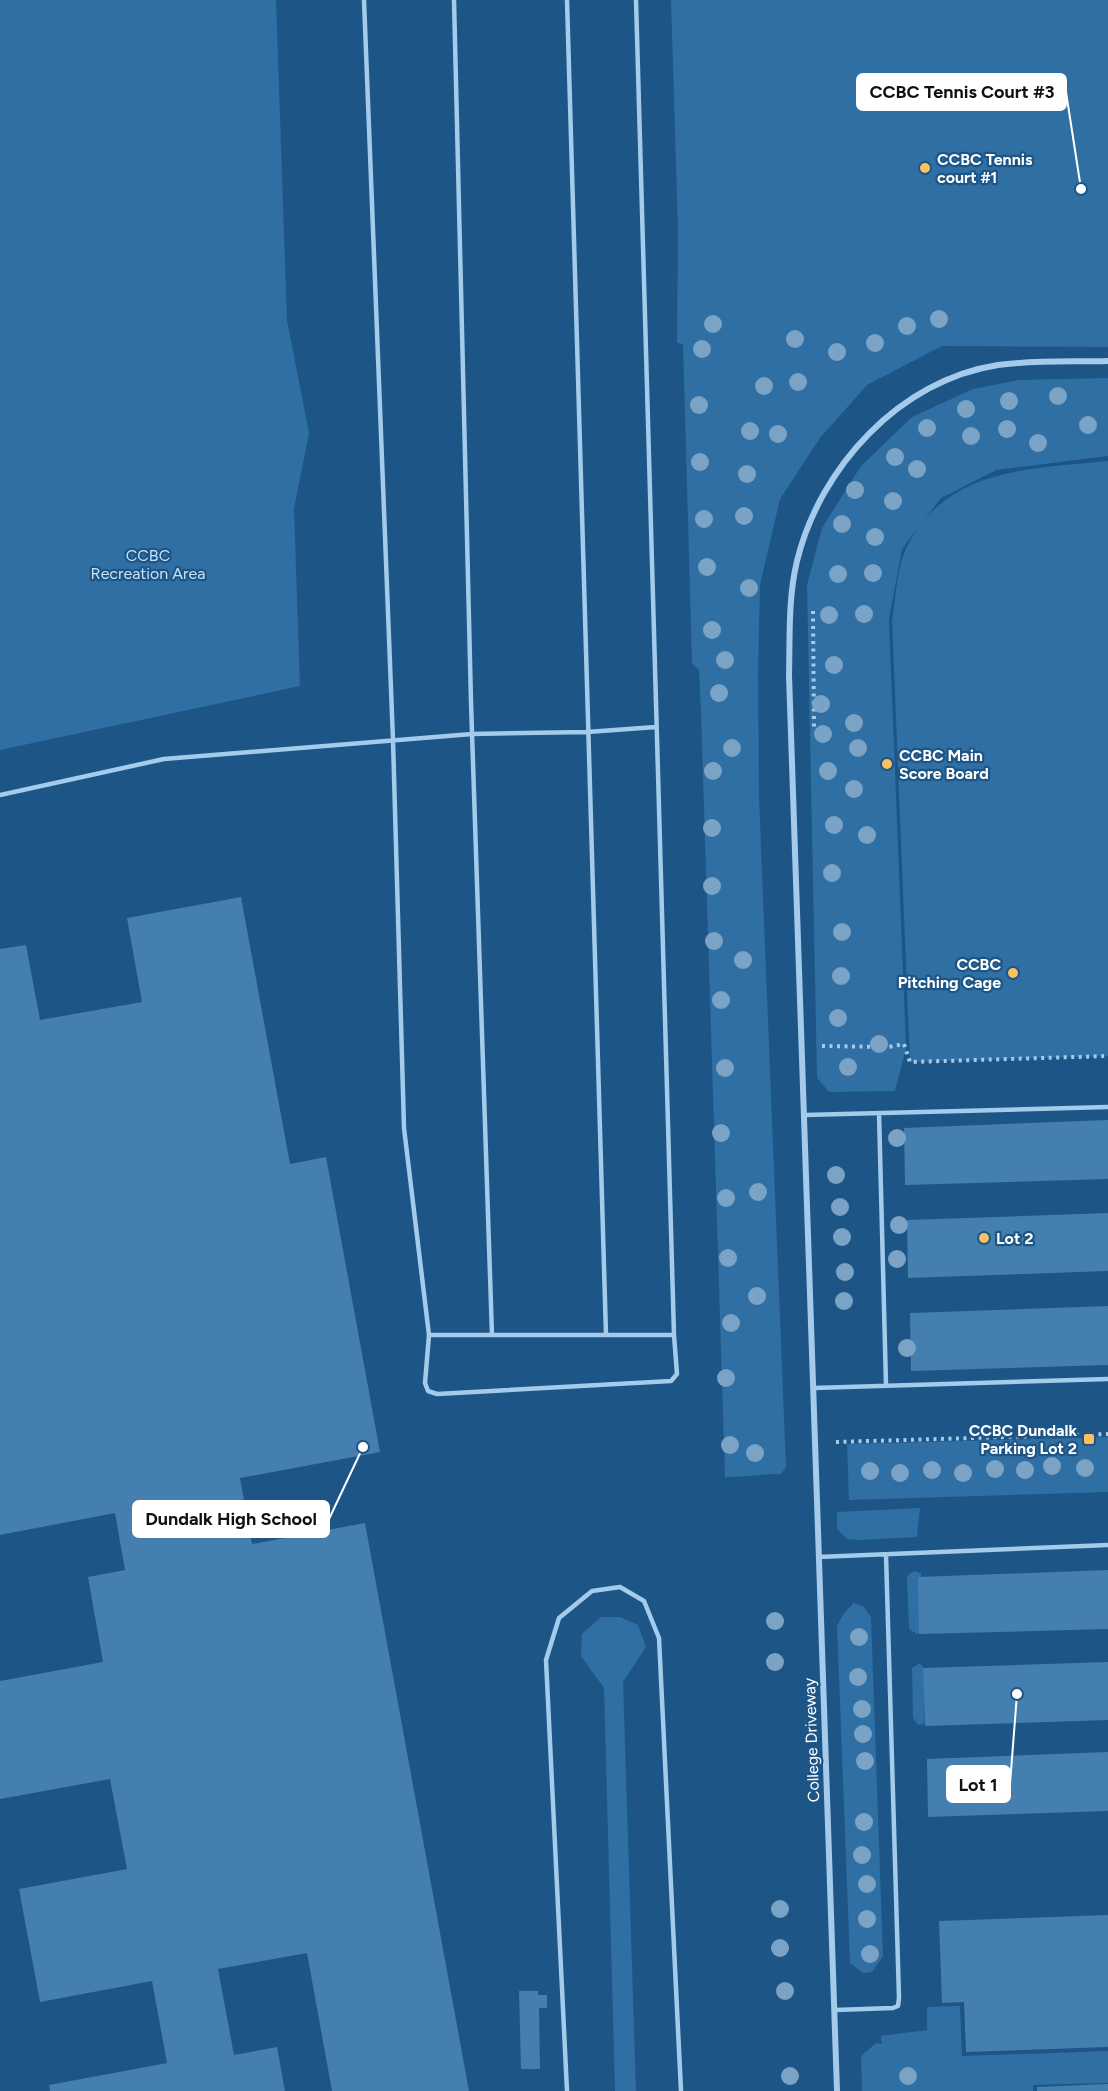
<svg xmlns="http://www.w3.org/2000/svg" width="1108" height="2091" viewBox="0 0 1108 2091" font-family="Figtree,sans-serif">
<style>
.green{fill:#2f6fa4}
.building{fill:#447faf}
.lines{fill:none;stroke-linecap:round;stroke-linejoin:round}
.path{stroke:#a4cbeb;stroke-width:4;stroke-dasharray:3 4.5;stroke-linecap:butt}
.lane{stroke:#a4cbeb;stroke-width:4.5}
.street{stroke:#a4cbeb;stroke-width:6}
.tree{fill:#7ba3c5}
.poi-dot{fill:#fcc061;stroke:#1c5586;stroke-width:2}
.labels{text-anchor:middle;stroke-width:4.5;stroke-linejoin:round;paint-order:stroke}
.poi-label{font-size:16px;font-weight:bold;fill:#fff;stroke:#1c5586;text-anchor:start}
.park-label{font-size:16px;fill:#c9e3f8;stroke:#1c5586}
.street-label{font-size:16px;fill:#fff;stroke:#1c5586}
.leader{fill:none;stroke:#fff;stroke-width:2}
.callout-dot{fill:#fff;stroke:#1c5586;stroke-width:2}
.callout{fill:#fff;stroke:#fff;stroke-width:2}
.callout-label{font-size:18px;text-anchor:middle;font-weight:bold;fill:#111}
</style>
<rect width="100%" height="100%" fill="#1c5586"/>
<path class="green" d="M0,0H276L287,320L309,433L294,509L300,686L0,750Z
M671,0H1108V347L942,346L867,385L820,438L780,499L760,585L758,672L759,798L786,1467L781,1474C762,1474 745,1477 725,1477L701,712L699,670L692,663L683,344L677,343L678,231Z
M1108,378V456L996,470L941,498L902,549L889,619L906,1049L895,1091L829,1092L817,1078L807,585L822,528L861,466L912,417L973,389L1019,380Z
M1108,461V1056L910,1062L892,621C896,599 896,570 906,549C945,467 1031,469 1108,461Z
M1108,1437V1492L849,1500L847,1444Z
M920,1508L917,1537L860,1540L847,1539L837,1529V1512Z
M914,1571L921,1573L922,1630L917,1634L909,1629L907,1576Z
M852,1602L864,1607L871,1617L883,1956L872,1972L863,1973L850,1963L837,1626L844,1613L853,1604Z
M601,1617H620L638,1625L646,1647L623,1682L636,2091H615L604,1688L581,1656L582,1634Z
M920,1663L924,1668V1724L918,1725L913,1718L912,1668Z
M960,2006L962,2056L1108,2051V2083L1033,2085V2091H862L861,2056L876,2043L882,2044L881,2036L927,2030V2007Z"/>
<path class="building" d="M241,897L290,1164L326,1157L380,1452L240,1478L247,1517L252,1544L365,1523L469,2091H332L307,1953L218,1969L234,2055L277,2047L285,2091H50L49,2085L167,2063L152,1981L40,2002L19,1889L127,1869L110,1779L0,1799V1681L103,1662L88,1577L125,1570L115,1513L0,1535V949L26,945L40,1020L142,1002L127,918Z
M1108,1120V1179L905,1185L904,1128Z
M1108,1213V1271L908,1278L907,1220Z
M1108,1306V1365L911,1371L910,1313Z
M1108,1570V1629L919,1634L918,1577Z
M1108,1662V1720L925,1726L923,1668Z
M1108,1752V1811L928,1817L927,1759Z
M1108,1915V2047L966,2052L964,2002L942,2003L939,1921Z
M519,1991H538V1995H547V2008H539L540,2069H521Z
M1108,2084V2091H1037V2087Z"/>
<g class="lines">
<path class="path" d="M813,611L814,727
M822,1046L888,1047L904,1044L910,1062L1108,1056
M836,1442L1108,1434"/>
<path class="lane" d="M364,0L393,740L404,1128L429,1335H492
M454,0L471,702L492,1335H674L636,0
M567,0L606,1335
M0,795L164,759L472,734L587,732L656,727
M879,1113L886,1385
M805,1115L1108,1107
M429,1335L425,1383L428,1391L437,1394L671,1381L677,1374L674,1335
M814,1388L1108,1379
M818,1557L1108,1545
M835,2010L893,2008L898,2006L899,1998L886,1555
M567,2091L546,1660L559,1618L592,1591L620,1587L644,1601L659,1638L681,2091"/>
<path class="street" d="M837,2091L789,675C790,637 788,598 797,561C820,467 900,380 998,365C1034,360 1072,362 1108,361"/>
</g>
<g class="tree">
<circle cx="939" cy="319" r="9"/>
<circle cx="713" cy="324" r="9"/>
<circle cx="907" cy="326" r="9"/>
<circle cx="795" cy="339" r="9"/>
<circle cx="875" cy="343" r="9"/>
<circle cx="702" cy="349" r="9"/>
<circle cx="837" cy="352" r="9"/>
<circle cx="798" cy="382" r="9"/>
<circle cx="764" cy="386" r="9"/>
<circle cx="1058" cy="396" r="9"/>
<circle cx="1009" cy="401" r="9"/>
<circle cx="699" cy="405" r="9"/>
<circle cx="966" cy="409" r="9"/>
<circle cx="1088" cy="425" r="9"/>
<circle cx="927" cy="428" r="9"/>
<circle cx="1007" cy="429" r="9"/>
<circle cx="750" cy="431" r="9"/>
<circle cx="778" cy="434" r="9"/>
<circle cx="971" cy="436" r="9"/>
<circle cx="1038" cy="443" r="9"/>
<circle cx="895" cy="457" r="9"/>
<circle cx="700" cy="462" r="9"/>
<circle cx="917" cy="469" r="9"/>
<circle cx="747" cy="474" r="9"/>
<circle cx="855" cy="490" r="9"/>
<circle cx="893" cy="501" r="9"/>
<circle cx="744" cy="516" r="9"/>
<circle cx="704" cy="519" r="9"/>
<circle cx="842" cy="524" r="9"/>
<circle cx="875" cy="537" r="9"/>
<circle cx="707" cy="567" r="9"/>
<circle cx="873" cy="573" r="9"/>
<circle cx="838" cy="574" r="9"/>
<circle cx="749" cy="588" r="9"/>
<circle cx="864" cy="614" r="9"/>
<circle cx="829" cy="615" r="9"/>
<circle cx="712" cy="630" r="9"/>
<circle cx="725" cy="660" r="9"/>
<circle cx="834" cy="665" r="9"/>
<circle cx="719" cy="693" r="9"/>
<circle cx="821" cy="704" r="9"/>
<circle cx="854" cy="723" r="9"/>
<circle cx="823" cy="734" r="9"/>
<circle cx="732" cy="748" r="9"/>
<circle cx="858" cy="748" r="9"/>
<circle cx="713" cy="771" r="9"/>
<circle cx="828" cy="771" r="9"/>
<circle cx="854" cy="789" r="9"/>
<circle cx="834" cy="825" r="9"/>
<circle cx="712" cy="828" r="9"/>
<circle cx="867" cy="835" r="9"/>
<circle cx="832" cy="873" r="9"/>
<circle cx="712" cy="886" r="9"/>
<circle cx="842" cy="932" r="9"/>
<circle cx="714" cy="941" r="9"/>
<circle cx="743" cy="960" r="9"/>
<circle cx="841" cy="976" r="9"/>
<circle cx="721" cy="1000" r="9"/>
<circle cx="838" cy="1018" r="9"/>
<circle cx="879" cy="1044" r="9"/>
<circle cx="848" cy="1067" r="9"/>
<circle cx="725" cy="1068" r="9"/>
<circle cx="721" cy="1133" r="9"/>
<circle cx="897" cy="1138" r="9"/>
<circle cx="836" cy="1175" r="9"/>
<circle cx="758" cy="1192" r="9"/>
<circle cx="726" cy="1198" r="9"/>
<circle cx="840" cy="1207" r="9"/>
<circle cx="899" cy="1225" r="9"/>
<circle cx="842" cy="1237" r="9"/>
<circle cx="728" cy="1258" r="9"/>
<circle cx="897" cy="1259" r="9"/>
<circle cx="845" cy="1272" r="9"/>
<circle cx="757" cy="1296" r="9"/>
<circle cx="844" cy="1301" r="9"/>
<circle cx="731" cy="1323" r="9"/>
<circle cx="907" cy="1348" r="9"/>
<circle cx="726" cy="1378" r="9"/>
<circle cx="730" cy="1445" r="9"/>
<circle cx="755" cy="1453" r="9"/>
<circle cx="1052" cy="1466" r="9"/>
<circle cx="1085" cy="1468" r="9"/>
<circle cx="995" cy="1469" r="9"/>
<circle cx="932" cy="1470" r="9"/>
<circle cx="1025" cy="1470" r="9"/>
<circle cx="870" cy="1471" r="9"/>
<circle cx="900" cy="1473" r="9"/>
<circle cx="963" cy="1473" r="9"/>
<circle cx="775" cy="1621" r="9"/>
<circle cx="859" cy="1637" r="9"/>
<circle cx="775" cy="1662" r="9"/>
<circle cx="858" cy="1677" r="9"/>
<circle cx="862" cy="1709" r="9"/>
<circle cx="863" cy="1734" r="9"/>
<circle cx="865" cy="1761" r="9"/>
<circle cx="864" cy="1822" r="9"/>
<circle cx="862" cy="1855" r="9"/>
<circle cx="867" cy="1884" r="9"/>
<circle cx="780" cy="1909" r="9"/>
<circle cx="867" cy="1919" r="9"/>
<circle cx="780" cy="1948" r="9"/>
<circle cx="870" cy="1954" r="9"/>
<circle cx="785" cy="1991" r="9"/>
<circle cx="790" cy="2076" r="9"/>
<circle cx="908" cy="2076" r="9"/>
</g>
<g class="poi-dot">
<circle cx="925" cy="168" r="6"/>
<circle cx="887" cy="764" r="6"/>
<circle cx="1013" cy="973" r="6"/>
<circle cx="984" cy="1238" r="6"/>
<rect x="1083" y="1433" width="12" height="12" rx="3"/>
</g>
<g class="labels">
<g class="poi-label">
<text x="937" y="165">CCBC Tennis<tspan x="937" dy="18">court #1</tspan></text>
<text x="899" y="761">CCBC Main<tspan x="899" dy="18">Score Board</tspan></text>
<text x="1001" y="970" text-anchor="end">CCBC<tspan x="1001" dy="18">Pitching Cage</tspan></text>
<text x="996" y="1244">Lot 2</text>
<text x="1077" y="1436" text-anchor="end">CCBC Dundalk<tspan x="1077" dy="18">Parking Lot 2</tspan></text>
</g>
<g class="park-label">
<text x="148" y="561">CCBC<tspan x="148" dy="18">Recreation Area</tspan></text>
</g>
<g class="street-label">
<text transform="translate(811 1740) rotate(-92)" y="6">College Driveway</text>
</g>
</g>
<path class="leader" d="M1081 189L1066 92M363 1447L329 1519M1017 1694L1010 1784"/>
<g class="callout-dot">
<circle cx="1081" cy="189" r="6"/>
<circle cx="363" cy="1447" r="6"/>
<circle cx="1017" cy="1694" r="6"/>
</g>
<g class="callout">
<rect x="857" y="74" width="209" height="36" rx="6"/>
<rect x="133" y="1501" width="196" height="36" rx="6"/>
<rect x="947" y="1766" width="63" height="36" rx="6"/>
</g>
<g class="callout-label">
<text x="962" y="98">CCBC Tennis Court #3</text>
<text x="231" y="1525">Dundalk High School</text>
<text x="978" y="1791">Lot 1</text>
</g>
</svg>
